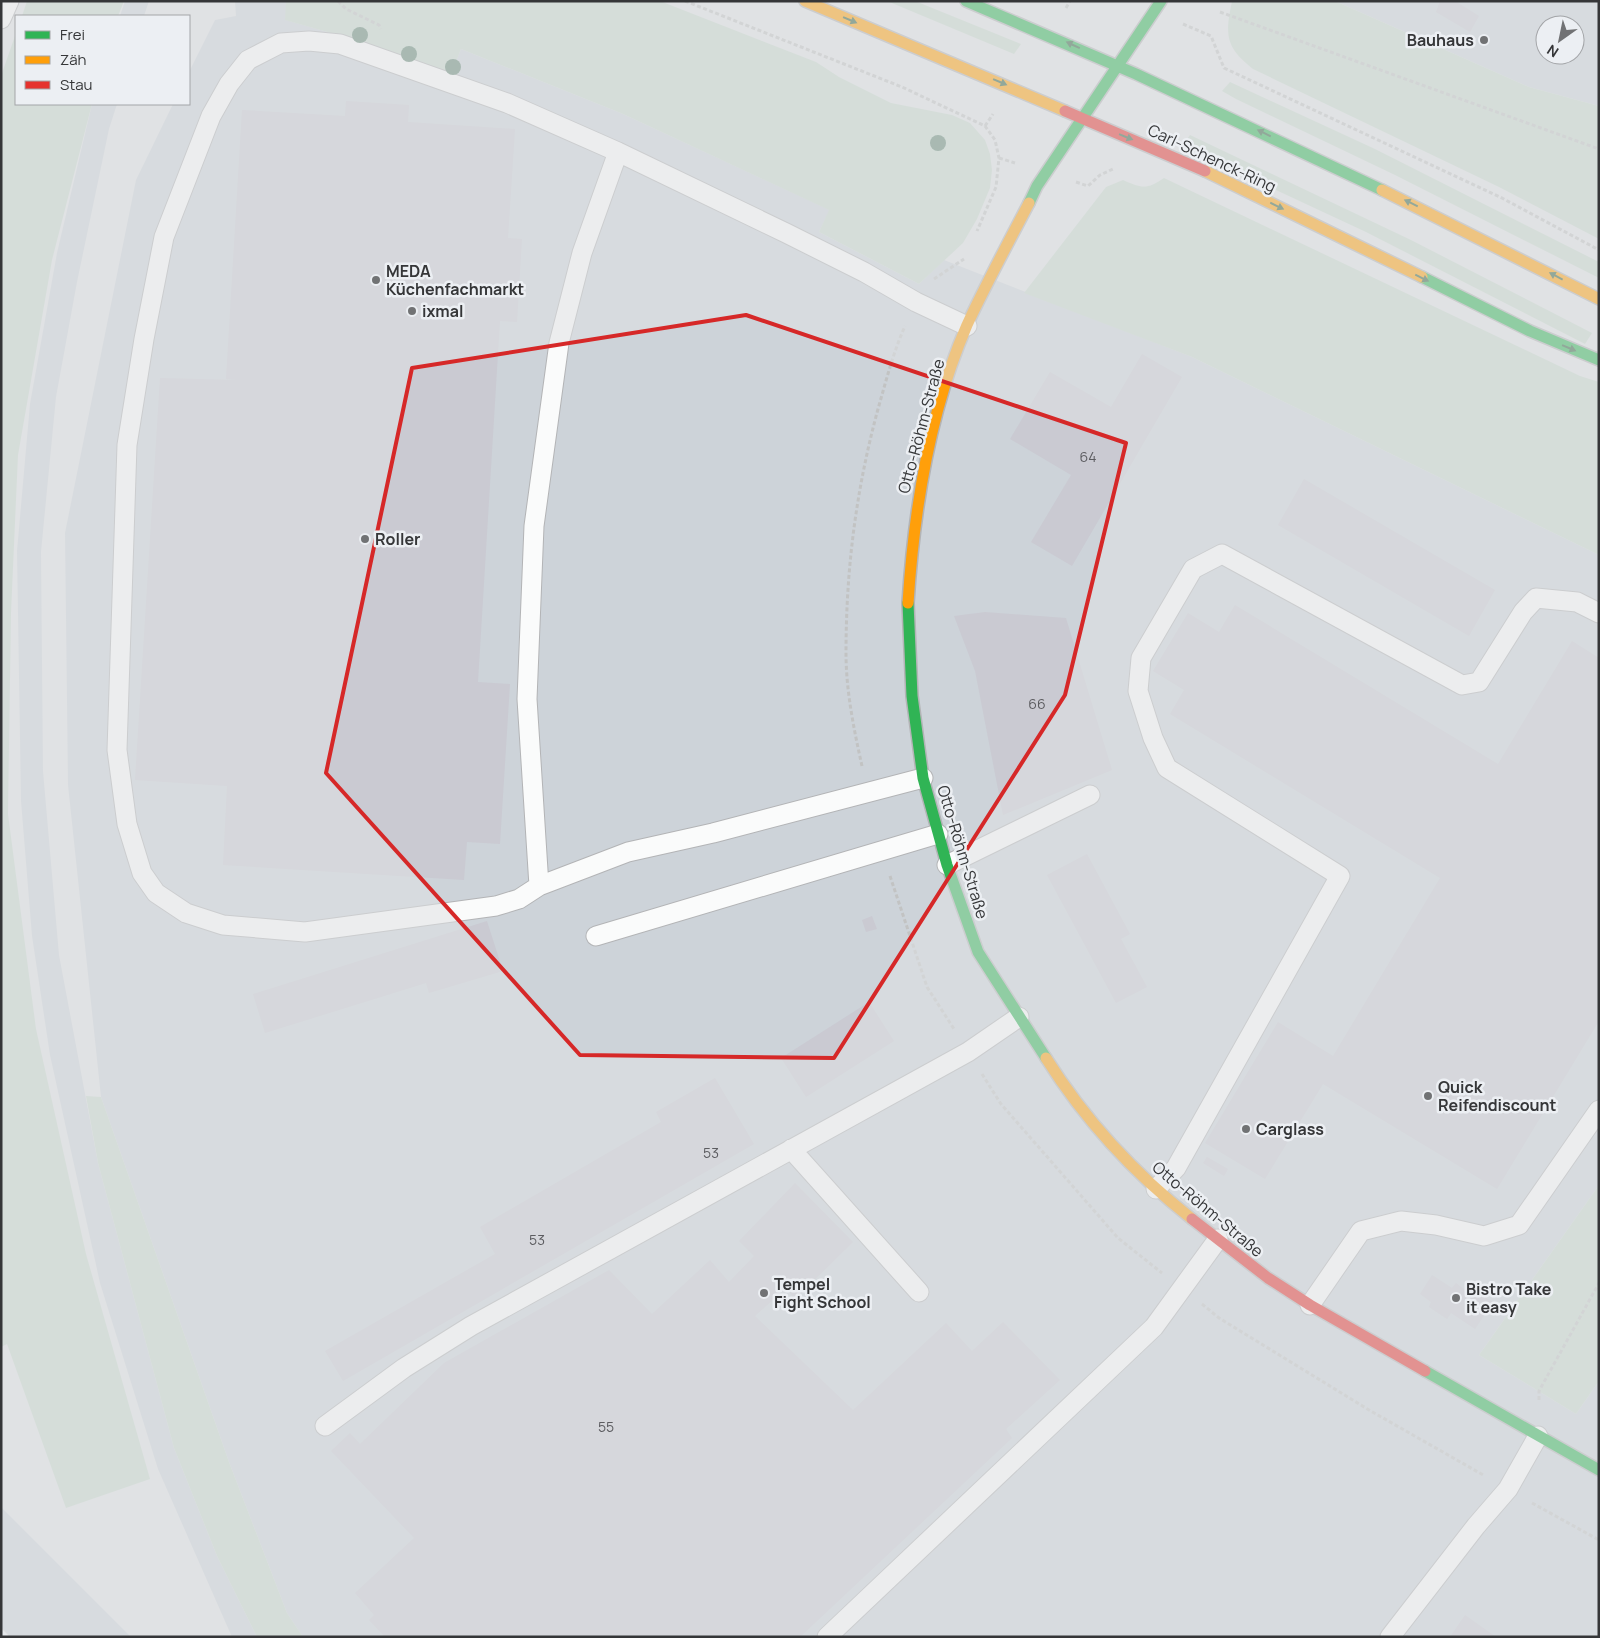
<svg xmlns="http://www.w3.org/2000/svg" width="1600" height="1638" viewBox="0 0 1600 1638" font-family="Manrope,sans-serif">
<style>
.built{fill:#cdd3d9;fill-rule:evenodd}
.green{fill:#c8d8cd}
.building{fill:#cacad2}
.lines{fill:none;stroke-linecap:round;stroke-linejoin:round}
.lane-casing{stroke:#b3b4b6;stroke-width:21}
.fast-casing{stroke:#b3b4b6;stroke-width:14}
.slow-casing{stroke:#b3b4b6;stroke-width:14}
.jam-casing{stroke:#b3b4b6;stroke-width:14}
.path{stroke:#c2c3c3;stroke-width:3;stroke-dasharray:4 2.5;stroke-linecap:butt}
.lane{stroke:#fafbfb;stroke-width:19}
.fast{stroke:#30b455;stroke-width:11}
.slow{stroke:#ff9f0a;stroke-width:11}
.jam{stroke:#e5322d;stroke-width:11}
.rail-casing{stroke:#d6d6d6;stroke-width:5.5}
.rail{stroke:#eceff3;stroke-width:4;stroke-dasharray:11;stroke-linecap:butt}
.tree{fill:#668876}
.oneway{fill:#336242}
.marked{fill:none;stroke:#d62828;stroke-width:4;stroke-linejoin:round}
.poi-dot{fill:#717274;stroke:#eceff3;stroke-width:2}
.labels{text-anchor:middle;stroke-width:5;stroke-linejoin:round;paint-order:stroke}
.number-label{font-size:14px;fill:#5c5c60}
.poi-label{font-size:16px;font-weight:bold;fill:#353638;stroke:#eceff3;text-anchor:start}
.street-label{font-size:16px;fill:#353638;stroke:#eceff3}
</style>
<rect width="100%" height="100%" fill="#e0e2e4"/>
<path class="built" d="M125,1H149L144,16H120Z
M235,1H286V20L338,35L450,76L461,49L623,114L830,210L819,232L919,284L944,260L1192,357L1599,555V1185L1479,1355L1576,1414L1599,1381V1637H303L287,1613L229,1462L101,1097L68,785L65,533L136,180L173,104H189V72L215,20L236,16Z
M1335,1H1599V106L1529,87ZM1545,25H1575V55H1545Z
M92,104H117L109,129L77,282L56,397L41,552L43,771L59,955L98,1163L174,1448L217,1556L257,1637H232L158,1469L100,1283L50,1055L32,936L21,801L17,551L30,404L57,253Z
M1,1507L131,1637H1Z"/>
<path class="green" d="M27,1H124L118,16H22Z
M286,1H660L816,62L839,77L891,103L952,115L970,123L985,140L990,154L992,170L990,188L977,219L963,243L919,284L819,232L829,210L623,114L461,49L450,77L338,35L285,20Z
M887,1H915L1021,44L1014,54Z
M1232,1H1335L1529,87L1599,106V239L1499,187L1253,69C1225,47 1225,35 1232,1Z
M16,33V104H92L52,260L18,455L11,613L8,814L36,1029L86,1254L150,1479L66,1508L7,1344L1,1347V76Z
M1230,82L1375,149L1599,262V278L1395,175L1236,99L1222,91Z
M1190,135L1411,240L1592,333L1585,344L1366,232L1182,146Z
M1164,178L1580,376L1599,382V555L1192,357L1024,293L1106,187L1123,180C1141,188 1147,190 1164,178Z
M86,1096L101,1097L229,1462L287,1613L303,1637H257L217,1556L174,1448L98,1163Z
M1599,1185V1381L1576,1414L1479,1355Z"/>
<path class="building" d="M1440,1H1455L1479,16L1470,32L1436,12Z
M346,101L409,105L408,122L515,129L508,238L522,239L517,322L500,321L478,682L510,684L500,844L467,842L464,880L223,865L227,786L135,780L160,378L236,380L226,379L242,110L345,116Z
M1142,354L1182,377L1072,566L1031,542L1071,475L1010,439L1050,372L1111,407Z
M1304,479L1495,590L1469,636L1278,525Z
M1235,605L1498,764L1572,641L1599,658V1021L1497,1189L1323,1084L1265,1179L1205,1143L1278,1022L1333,1056L1440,878L1170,714L1184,690L1153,671L1188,613L1219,632Z
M985,612L1066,618L1112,770L1003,815L975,671L954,616Z
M1087,854L1130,934L1121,939L1147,987L1116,1003L1047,875Z
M872,916L877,929L866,932L862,920Z
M487,921L503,971L429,993L426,983L265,1033L253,994Z
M869,1002L894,1041L806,1097L781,1058Z
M715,1078L754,1144L343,1381L325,1351L495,1254L480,1227L661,1122L656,1112Z
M1207,1157L1228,1169L1224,1176L1203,1163Z
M795,1183L853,1242L795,1299L786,1288L755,1316L853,1410L946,1323L972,1351L1003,1322L1060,1380L1006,1429L1012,1438L800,1637H385L369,1620L374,1615L355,1593L414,1538L331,1451L350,1433L360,1444L444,1363L609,1270L652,1314L710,1260L729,1282L754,1256L739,1241Z
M1432,1275L1452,1288L1456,1283L1465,1290L1467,1286L1493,1302L1475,1329L1451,1313L1447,1319L1429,1307L1431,1302L1420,1294Z
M1465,1615L1496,1637H1450Z"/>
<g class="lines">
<defs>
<path id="lane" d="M1,19L9,1
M923,778L713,833L628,852L539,886L527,699L534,526L559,343L582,253L618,152L786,233L864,272L916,302L967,326
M947,865L1090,795
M539,886L519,899L496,906L305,932L223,925L186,913L156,893L142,873L127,824L117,750L127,445L144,339L164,237L211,116L229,84L248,60L281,43L309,41L340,44L507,103L618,152
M596,936L938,834
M791,1149L919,1292
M1156,1189L1176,1168L1340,876L1167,768L1153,738L1138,691L1141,658L1193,569L1222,554L1462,685L1479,682L1523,612L1536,598L1577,602L1599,613
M1310,1305L1361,1231L1401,1221L1436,1225L1484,1236L1519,1225L1599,1110
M325,1426L404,1368L471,1326L968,1052L1019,1017
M827,1637L1154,1327L1218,1239
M1390,1637L1476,1526L1508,1489L1538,1436"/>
<path id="fast" d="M966,1L1136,74L1382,190
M1029,203L1037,186L1161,1
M1422,277L1530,331L1599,360
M908,603L912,696L923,778L947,865L978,952L1046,1058
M1425,1371L1599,1470"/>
<path id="slow" d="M805,1L1065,111
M1205,171L1422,277
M1382,190L1599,299
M908,603C914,509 929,412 967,325C986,284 1008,243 1029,203
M1046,1058C1085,1120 1135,1174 1192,1219"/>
<path id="jam" d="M1065,111L1205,171
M1192,1219L1268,1278L1310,1305L1425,1371"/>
</defs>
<use href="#lane" class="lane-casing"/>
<use href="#fast" class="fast-casing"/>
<use href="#slow" class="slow-casing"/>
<use href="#jam" class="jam-casing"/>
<path class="path" d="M338,1L346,9L379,25L381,29
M685,1L902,87L985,126L995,140L999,158L996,187L977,231
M1066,8L1070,1
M1220,12L1599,149
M1183,24L1211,36L1224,68L1500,197L1599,250
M985,126L993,114
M999,158L1015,163
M1076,182L1088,186L1100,175L1115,168
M934,279L964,259
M862,766C854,730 846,691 846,653C846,569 856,490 878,409C886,381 893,353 905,326
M890,876L927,987L954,1029
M982,1074L1001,1104L1118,1238L1162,1273
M1202,1304L1219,1318L1369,1410L1485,1476
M1539,1400V1391L1599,1283
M1532,1503L1599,1540"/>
<use href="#lane" class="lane"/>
<use href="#fast" class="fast"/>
<use href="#slow" class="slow"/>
<use href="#jam" class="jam"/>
<defs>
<path id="rail" d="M1,1631L7,1637"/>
</defs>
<use href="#rail" class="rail-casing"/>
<use href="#rail" class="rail"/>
</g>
<g class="tree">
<circle cx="360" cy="35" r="8"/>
<circle cx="409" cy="54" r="8"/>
<circle cx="453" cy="67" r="8"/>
<circle cx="938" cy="143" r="8"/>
</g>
<defs><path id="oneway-solid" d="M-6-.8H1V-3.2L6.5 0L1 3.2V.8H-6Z" transform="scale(1.25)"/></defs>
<g class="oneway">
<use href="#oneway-solid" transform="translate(850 20) rotate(23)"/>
<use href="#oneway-solid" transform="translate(1073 45) rotate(-155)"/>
<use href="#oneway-solid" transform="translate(1000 82) rotate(23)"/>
<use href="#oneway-solid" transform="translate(1264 133) rotate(-154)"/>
<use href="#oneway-solid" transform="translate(1126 137) rotate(22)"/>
<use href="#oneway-solid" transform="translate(1411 203) rotate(-154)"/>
<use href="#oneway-solid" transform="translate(1277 206) rotate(26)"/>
<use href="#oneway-solid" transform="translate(1556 276) rotate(-152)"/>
<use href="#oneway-solid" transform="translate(1422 278) rotate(26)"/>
<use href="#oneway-solid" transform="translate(1569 348) rotate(23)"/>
</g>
<path d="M0 0H1600V1638H0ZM746,315L1126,443L1065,695L834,1058L580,1055L326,773L412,368Z" fill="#e0e2e4" fill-opacity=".55" fill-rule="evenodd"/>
<path class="marked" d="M746,315L1126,443L1065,695L834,1058L580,1055L326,773L412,368Z"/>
<g class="poi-dot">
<circle cx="1484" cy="40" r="5"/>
<circle cx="376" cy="280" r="5"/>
<circle cx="412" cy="311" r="5"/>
<circle cx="365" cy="539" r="5"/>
<circle cx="1428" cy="1096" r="5"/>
<circle cx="1246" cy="1129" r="5"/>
<circle cx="764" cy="1293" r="5"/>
<circle cx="1456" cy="1298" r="5"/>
</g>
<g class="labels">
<g class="number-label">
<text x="1088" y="462">64</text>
<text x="1037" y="709">66</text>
<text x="711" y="1158">53</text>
<text x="537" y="1245">53</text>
<text x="606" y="1432">55</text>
</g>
<g class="poi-label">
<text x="1474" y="46" text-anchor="end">Bauhaus</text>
<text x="386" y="277">MEDA<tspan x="386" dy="18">Küchenfachmarkt</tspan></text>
<text x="422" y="317">ixmal</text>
<text x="375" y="545">Roller</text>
<text x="1438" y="1093">Quick<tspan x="1438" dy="18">Reifendiscount</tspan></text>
<text x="1256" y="1135">Carglass</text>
<text x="774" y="1290">Tempel<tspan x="774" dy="18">Fight School</tspan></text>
<text x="1466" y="1295">Bistro Take<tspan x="1466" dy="18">it easy</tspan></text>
</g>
<g class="street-label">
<text transform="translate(1212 158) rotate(25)" y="6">Carl-Schenck-Ring</text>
<text transform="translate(921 426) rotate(-75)" y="6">Otto-Röhm-Straße</text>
<text transform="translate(963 852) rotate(73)" y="6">Otto-Röhm-Straße</text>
<text transform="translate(1208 1209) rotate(40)" y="6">Otto-Röhm-Straße</text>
</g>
</g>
<rect width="1600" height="1638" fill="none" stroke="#353638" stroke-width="5"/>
<rect x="15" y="15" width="175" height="90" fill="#eceff3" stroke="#a3a5a8"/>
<rect x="25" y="31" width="25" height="8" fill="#30b455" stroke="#a3a5a8"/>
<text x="60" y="40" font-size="15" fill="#353638">Frei</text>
<rect x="25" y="56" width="25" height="8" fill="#ff9f0a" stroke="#a3a5a8"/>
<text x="60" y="65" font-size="15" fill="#353638">Zäh</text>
<rect x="25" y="81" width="25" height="8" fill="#e5322d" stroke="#a3a5a8"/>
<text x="60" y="90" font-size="15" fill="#353638">Stau</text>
<g transform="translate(1560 40) rotate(213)"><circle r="24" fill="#eceff3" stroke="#a3a5a8"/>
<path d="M0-4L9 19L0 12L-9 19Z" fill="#717274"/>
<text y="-8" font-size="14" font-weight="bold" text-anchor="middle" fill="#353638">N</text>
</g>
</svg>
